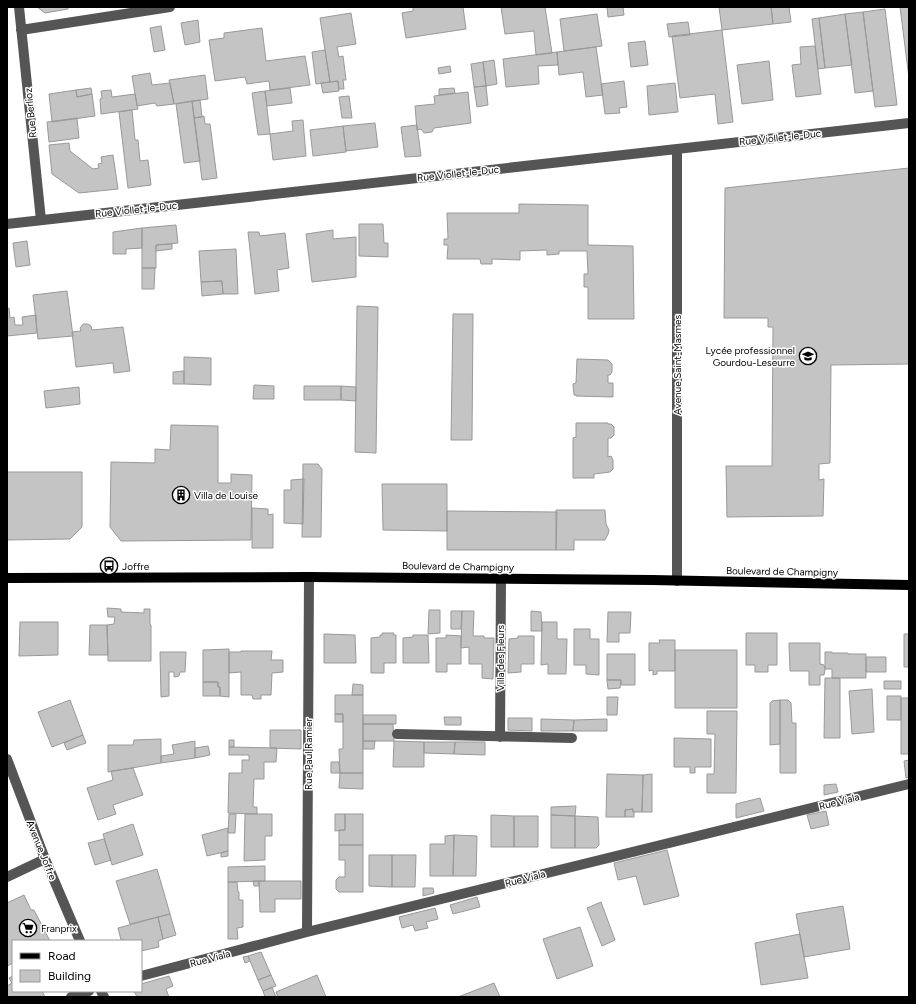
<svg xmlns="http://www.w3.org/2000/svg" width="916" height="1004" viewBox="0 0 916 1004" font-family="Figtree,sans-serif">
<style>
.building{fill:#c4c4c4;stroke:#999}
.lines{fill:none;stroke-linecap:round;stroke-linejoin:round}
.minor{stroke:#555;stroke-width:10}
.major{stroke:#000;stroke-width:10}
.labels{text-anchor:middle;stroke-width:3;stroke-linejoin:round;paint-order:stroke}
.street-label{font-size:10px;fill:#000;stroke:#fff}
.poi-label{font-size:10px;fill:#000;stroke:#fff;text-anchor:start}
</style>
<rect width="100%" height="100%" fill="#fff"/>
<path class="building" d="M37,7H68V9L45,13Z
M413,7H463L466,29L406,38L402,13L413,11Z
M501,7H545L552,53L536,55L534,31L505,34Z
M607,7H623L624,15L608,17Z
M719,7H771L773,24L722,30Z
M771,7H789L791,22L773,24Z
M900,7H909V78Z
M885,9L897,105L875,107L863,12Z
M863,12L873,91L855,93L846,22L845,14Z
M351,13L356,44L337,47L339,57L343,56L346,80H343L344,89H339L338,81L330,82L320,18Z
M597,14L602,46L564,51L560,19Z
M845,14L846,22L852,65L825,68L819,18Z
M819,18L825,68L818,69L812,19Z
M198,20L200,42L185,45L181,23Z
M688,22L690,35L669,37L667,24Z
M161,26L165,50L154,52L150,28Z
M262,28L266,61L305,56L310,85L270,90L269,81L247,84L245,77L215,81L209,40L224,38V33Z
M722,30L733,122L718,124L715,94L680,98L672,36Z
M645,41L648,65L631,67L628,43Z
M815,46L821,94L796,97L792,65L801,64L800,47Z
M596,47L603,95L586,97L583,72L559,75L557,52Z
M325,50L330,82L316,84L312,52Z
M557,52L558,65L538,66L539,84L506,87L503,59Z
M494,60L497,84L486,86L483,62Z
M769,61L773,100L742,104L737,65Z
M483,62L486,86L474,87L471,64Z
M450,66L451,72L439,74L438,68Z
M150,73L152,85L170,83L174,104L157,106L155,103L137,106L132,76Z
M205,75L208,99L174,104L169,80Z
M338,81L339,91L323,93L321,83Z
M624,81L627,107L619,108L620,113L605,114L601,84Z
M675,83L678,112L649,115L647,86Z
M486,86L488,105L477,107L474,87Z
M91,88L92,94L77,97L76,90Z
M290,88L292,103L267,106L265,91Z
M454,88L455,93L439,95V89Z
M76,90L77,97L92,94L95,116L52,122L49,94Z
M111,90L112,97L135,94L138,109L101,114L100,99L102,98L101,91Z
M265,91L270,134L258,135L252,93Z
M468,92L471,123L434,128L432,132L424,133L421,129L417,130L415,106L435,104L434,96Z
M349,96L352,118H342L339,97Z
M200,100L202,117L194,118L192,101Z
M192,101L200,161L184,163L176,104Z
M132,110L135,140H138L140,161L148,160L151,185L128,188L119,112Z
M204,116L205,124H210L217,178L202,180L194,118Z
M77,118L79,138L49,142L47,122Z
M303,120L306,156L273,160L270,134L293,131L292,121Z
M375,123L378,147L346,151L343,126Z
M417,125L421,156L405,157L401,127Z
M343,126L346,152L313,156L310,130Z
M69,143L70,151L93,169L99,168L98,164L102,163L101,157L113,155L118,189L79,193L52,174L49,145Z
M909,168V364L831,365L830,463L819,464V480L824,479L823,516L727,517L726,466H772L773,327H768V318H724L725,188Z
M519,204L588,205V245L633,246L634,319H588V287H584V274H588L587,251H559V254L547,255V250L520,251V260L492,259V264H481L480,259H447L448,245H444V239H448L447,213H519Z
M359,224H383L384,243H388V257L359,256Z
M176,225L178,243L156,245V268H142V228Z
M142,228V248L126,249V254H113V232Z
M333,230V239L356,237V277L312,282L306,234Z
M248,232H259L260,236L285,233L289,268L277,270L279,291L255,294Z
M27,241L30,265L16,267L13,243Z
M172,244V249L156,251V245Z
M236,249L238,294H223L222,281L201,282L199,251Z
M142,268H155L154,289H142Z
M222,281L223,294L202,296L201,282Z
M67,291L73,336L38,339L33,295Z
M357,306L378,307L376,453L355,452Z
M9,308L10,318L14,317L15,325H23L22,317L36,315L37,333L7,336V309Z
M453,314H473L472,440H451Z
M83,324H88L91,326L92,330L123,327L130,371L114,373L113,363L76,367L72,332L81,331L80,328Z
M184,357L211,358V385L184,384Z
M577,359L608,360L612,364V372L610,375H608V383H613V397L576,396V395H574L573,384L576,383Z
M184,371V384H173V372Z
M254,385L274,386V399H253Z
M304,386H341V400H304Z
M341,386L356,387V401L341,400Z
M79,387L80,404L46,408L44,391Z
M576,423H608V424H611L614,427V435L611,438H608V457L611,456L613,460V469L610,472L594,474V478H573V438L576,437Z
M171,425L218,426V483H231V474L252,475L251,540L121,541L110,527L111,462L155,463V449L170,450Z
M303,464H318L322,469L321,537H302Z
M7,472H82V527L70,539L7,540Z
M304,479L303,524L284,523V490H291V480Z
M382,484H447V531L383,530Z
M252,508L268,509V515L273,514V548H252Z
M556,510H605L606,524L609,530L608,534L605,540H574V550H556Z
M447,511L557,512L556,550H447Z
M107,608L121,609V612L144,613V609H150V624L151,625V661H108L107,625L114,624L115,617H108Z
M429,610H440V633L428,634Z
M451,611H462L461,629H451Z
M462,611H474L473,636H484V638H494L493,679L482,678V664H469V647L461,648Z
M531,611L541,612L542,631H531Z
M608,612H631L630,633H619V642H607Z
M20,622H58V655L19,656Z
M542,622H557V639H567L566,674H548V664L541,665Z
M90,625H107L108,655H89Z
M574,629H590V639H599V675L586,674V665H574Z
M382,633H394L393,635H396V663H384V673H371V638L380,637V635H382Z
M746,633H777V665H768V672H755V665H746Z
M324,634L355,635L356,663H324Z
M904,634H909V667H904Z
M413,635H428L429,663H403V638L413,637Z
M446,635L461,636V664H447V672H436V638H446Z
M518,636H534V664H521V672L508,673L509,639L518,638Z
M659,640H675V671H657V674L653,675V670L649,671V643H660Z
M789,643H820V664L824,665L825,669L824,675H820V685H809V671H790Z
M229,649V697L220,696V687H218V682H203V650Z
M675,650H737V708H675Z
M241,651H272L271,660H283V672L272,673L271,695H261V699H253L252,695H241V672L229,673V652H241Z
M160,652H186L185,672H180L179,676L174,677V672H169V696L161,697Z
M825,652H832V653H848V654H866V678H832V669H825Z
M607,654H635V685H621V680H607Z
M866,657H886V672H866Z
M825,678H840V738H824Z
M607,680H621L620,688L608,689Z
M884,681H901V689H884Z
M203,682H218V687H220V696H203Z
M353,684L363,685V695H352Z
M872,689L874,732L852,734L849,691Z
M335,695H363V773H340L339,749H343V714H335Z
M887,696H901V720H887Z
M607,697H618L617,715H607Z
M901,698H909V754H901Z
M70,700L83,735L52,747L38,712Z
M780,700V744L770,745V703L772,701Z
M780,700H788L791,703L792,723H796V773H780Z
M707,711H737L736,793H707V774H714L715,734H707Z
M335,714H343V722H335Z
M363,715H396V724H363Z
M444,717H461V725H445Z
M508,718H532V731L508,730Z
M541,719L574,720L573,731H541Z
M607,719V731H573L574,720Z
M363,724H393L394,741H363Z
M270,730H301V749L270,748Z
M83,735L86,743L67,750L64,743Z
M674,738L711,739V767H695V773H690V767H674Z
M161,739V763L108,772V745H133L134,740Z
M229,740H234V747H229Z
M195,741V758L161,763V756L174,754L172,745Z
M363,741H375L374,749H363Z
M394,741L424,742V767H393Z
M424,742H455L454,754L424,753Z
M455,742H485V755L454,754Z
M208,746L210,755L195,758V748Z
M229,747L277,748L276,762H264V779H254L253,807H257V814L228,813L229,773H242V760H249V755H229Z
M909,760V777L906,778L904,761Z
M331,762H339L340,773H331Z
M133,768L143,795L113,805L116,814L98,820L87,788L113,780L111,771Z
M340,773H363V789L339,788Z
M607,774L643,775L642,812H633V809L625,810V817H606Z
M652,774V812H642L643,775Z
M836,784L838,792L824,795V785Z
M760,798L764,811L736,818V804Z
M576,806L575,816L551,815V807Z
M633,809V812L634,811V817H625V810Z
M826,811L829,825L811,829L807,815Z
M229,814H236L235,833H228Z
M245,814H272V836H265V860L244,861Z
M335,814H345V830L335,831Z
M345,814H363V845H339V830H345Z
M491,815L514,816V847H491Z
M551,815L575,816V848H551Z
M514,816H538V847H514Z
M575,816L598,817L599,845L596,848H575Z
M133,824L143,855L112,865L103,834Z
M228,828V851L207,856L202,835Z
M454,835L477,836L476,876H453Z
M454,835L453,876H430V844H445V836Z
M104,839L111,860L95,865L88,843Z
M339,845H363V892H339L336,889V880L339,877H345V860H339Z
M667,850L679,896L644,905L636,876L618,880L614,863Z
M228,851V856L221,857V853Z
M369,855H392V887L369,886Z
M392,855H416L415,887H392Z
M265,866V881L228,882V867Z
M157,869L170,914L130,924L116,881Z
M253,881H259V886H254Z
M259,881H301V899H275V912H260Z
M228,882H237L238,892H239V900H243V927L237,928L238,939H228Z
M423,888H433L434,893L423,896Z
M24,895L31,910H34L50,941H13V963L7,966V903Z
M477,897L480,907L453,914L450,905Z
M601,902L615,940L602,946L587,908Z
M843,906L850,949L804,957L796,914Z
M435,908L438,919L426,922L428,928L415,931L413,925L402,928L399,917Z
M170,914L176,935L163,939L158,917Z
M158,917L163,939L158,941L159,947L141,951V941H124L123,939L121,940L118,928Z
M580,927L593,966L557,979L543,939Z
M800,934L808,978L761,985L755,943Z
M261,952L271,975L258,980L248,956Z
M248,956L250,961L245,963L243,957Z
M271,975L276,986L263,991L258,980Z
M317,975L326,997H278L276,992Z
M13,976V991H42L45,997H7V986L12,983L9,978Z
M169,976L173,986L166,989L169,997H137L134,991H141V984Z
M494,983L500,997H458Z
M272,987L276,997H265L263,991Z"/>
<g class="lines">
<path class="minor" d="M19,7L41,220
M21,30L170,7
M7,224L909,123
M677,581V149
M397,734L572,738
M500,737L501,579
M7,759L45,859L80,941
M7,877L45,859
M307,932L309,577
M141,976L307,932L909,784
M101,991L104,997
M71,997L89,991"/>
<path class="major" d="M7,578L309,577L652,580L909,585"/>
</g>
<defs>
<symbol id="school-ring" viewBox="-11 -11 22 22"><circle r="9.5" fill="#fff" stroke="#000" stroke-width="1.5"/><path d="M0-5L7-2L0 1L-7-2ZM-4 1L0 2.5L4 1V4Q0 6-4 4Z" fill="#000"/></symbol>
<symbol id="building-ring" viewBox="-11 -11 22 22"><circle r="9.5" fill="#fff" stroke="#000" stroke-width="1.5"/><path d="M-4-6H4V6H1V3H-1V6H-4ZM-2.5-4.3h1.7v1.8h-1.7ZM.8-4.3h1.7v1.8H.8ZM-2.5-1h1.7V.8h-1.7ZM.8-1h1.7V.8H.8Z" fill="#000"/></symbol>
<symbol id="bus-ring" viewBox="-11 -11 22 22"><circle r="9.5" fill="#fff" stroke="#000" stroke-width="1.5"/><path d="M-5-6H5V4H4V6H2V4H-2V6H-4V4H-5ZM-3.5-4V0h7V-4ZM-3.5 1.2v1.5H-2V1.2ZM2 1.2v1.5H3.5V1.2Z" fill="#000"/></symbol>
<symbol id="supermarket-ring" viewBox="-11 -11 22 22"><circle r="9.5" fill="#fff" stroke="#000" stroke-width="1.5"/><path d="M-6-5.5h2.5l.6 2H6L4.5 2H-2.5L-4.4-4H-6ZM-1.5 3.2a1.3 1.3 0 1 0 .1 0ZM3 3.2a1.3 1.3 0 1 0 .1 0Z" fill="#000"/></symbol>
</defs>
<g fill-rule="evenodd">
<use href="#school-ring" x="798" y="346" width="20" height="20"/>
<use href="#building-ring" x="171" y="485" width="20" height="20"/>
<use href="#bus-ring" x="99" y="556" width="20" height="20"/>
<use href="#supermarket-ring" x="18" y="918" width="20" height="20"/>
</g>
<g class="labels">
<g class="street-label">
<text transform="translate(30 113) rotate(-96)" y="4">Rue Berlioz</text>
<text transform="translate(780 137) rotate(-6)" y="4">Rue Viollet-le-Duc</text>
<text transform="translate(458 173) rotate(-6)" y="4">Rue Viollet-le-Duc</text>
<text transform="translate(136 209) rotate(-6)" y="4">Rue Viollet-le-Duc</text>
<text transform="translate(677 365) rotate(-90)" y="4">Avenue Saint-Masmes</text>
<text transform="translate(458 566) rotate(1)" y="4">Boulevard de Champigny</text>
<text transform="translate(782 571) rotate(1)" y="4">Boulevard de Champigny</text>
<text transform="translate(500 658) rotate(-90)" y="4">Villa des Fleurs</text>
<text transform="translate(308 754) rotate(-90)" y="4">Rue Paul Ramier</text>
<text transform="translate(839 801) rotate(-14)" y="4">Rue Viala</text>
<text transform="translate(42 850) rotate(68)" y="4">Avenue Joffre</text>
<text transform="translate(525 878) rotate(-14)" y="4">Rue Viala</text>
<text transform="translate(210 958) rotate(-15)" y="4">Rue Viala</text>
</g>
<g class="poi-label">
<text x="795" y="354" text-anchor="end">Lycée professionnel<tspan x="795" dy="12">Gourdou-Leseurre</tspan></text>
<text x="194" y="499">Villa de Louise</text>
<text x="122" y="570">Joffre</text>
<text x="41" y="932">Franprix</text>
</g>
</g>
<rect width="916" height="1004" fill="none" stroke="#000000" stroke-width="16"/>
<rect x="12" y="940" width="130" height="52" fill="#ffffff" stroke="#999999"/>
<rect x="20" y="953" width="20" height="6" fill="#000000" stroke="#999999"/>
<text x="48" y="960" font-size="12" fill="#000000">Road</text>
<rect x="20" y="970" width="20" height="12" fill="#c4c4c4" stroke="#999999"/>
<text x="48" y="980" font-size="12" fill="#000000">Building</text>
</svg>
